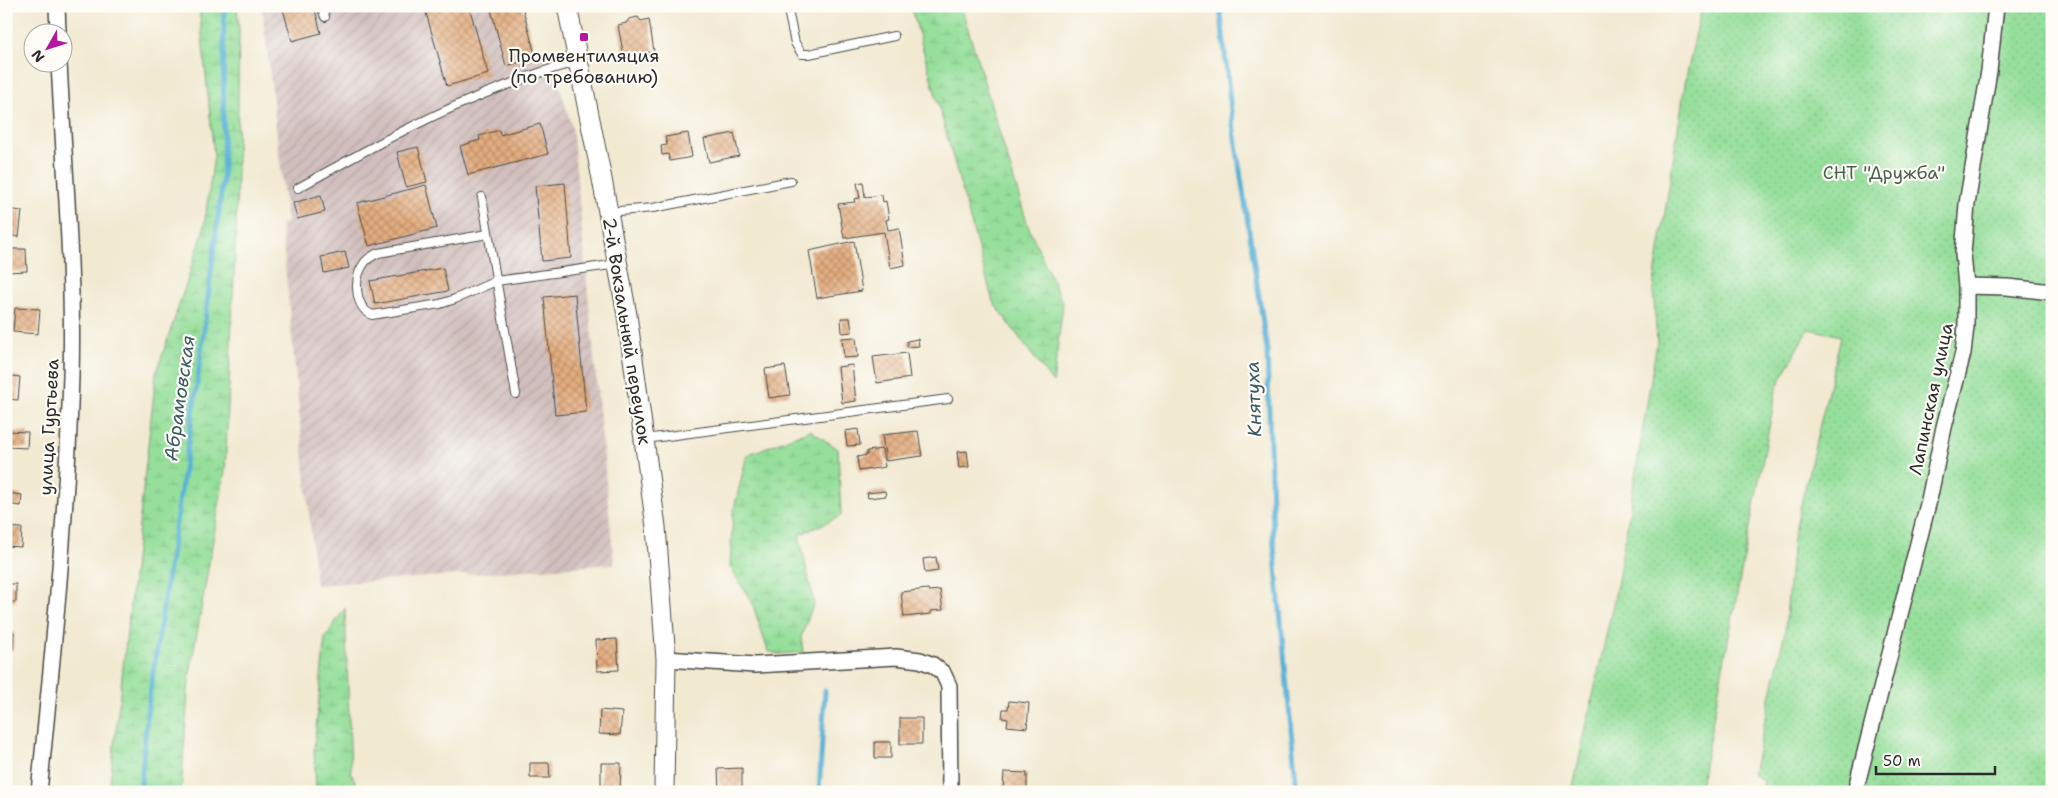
<svg xmlns="http://www.w3.org/2000/svg" width="2058" height="798" viewBox="0 0 2058 798" font-family="'Shantell Sans',sans-serif">
<style>
.industrial{fill:url(#industrial-furrows)}
.wetland{fill:url(#wetland-marsh);stroke:#608563}
.garden{fill:url(#garden-dots);stroke:#608563}
.lines{fill:none;stroke-linecap:round;stroke-linejoin:round}
.stream{stroke:#5ab1d7;stroke-width:5}
.building{fill:url(#building-cross-hatch)}
.service-casing{stroke:#494844;stroke-width:10}
.minor-casing{stroke:#494844;stroke-width:18}
.tertiary-casing{stroke:#494844;stroke-width:21}
.service{stroke:#fff;stroke-width:8}
.minor{stroke:#fff;stroke-width:15}
.tertiary{stroke:#fff;stroke-width:19}
.poi-dot{fill:#b5179e;stroke:#fdfcf7;stroke-width:2}
.labels{text-anchor:middle;stroke-width:4.5;stroke-linejoin:round;paint-order:stroke}
.poi-label{font-size:18px;fill:#2b2b2b;stroke:#fdfcf7}
.park-label{font-size:18px;fill:#4b614d;stroke:#fdfcf7}
.street-label{font-size:18px;fill:#2b2b2b;stroke:#fdfcf7}
.water-label{font-size:19px;font-style:italic;fill:#3b5a67;stroke:#fdfcf7}
</style>
<defs>
<pattern id="industrial-furrows" width="10" height="10" patternUnits="userSpaceOnUse" patternTransform="scale(1.25)"><rect width="10" height="10" fill="#d1bfbd"/><path d="M-1 1l2-2M0 10L10 0M9 11l2-2" fill="none" stroke="#b4a4a3"/></pattern>
<pattern id="wetland-marsh" width="20" height="14" patternUnits="userSpaceOnUse" patternTransform="scale(1.25)"><rect width="20" height="14" fill="#96df9b"/><path d="M1 5h8M5 5V1M11 12h8M15 12V8" fill="none" stroke="#81c086"/></pattern>
<pattern id="garden-dots" width="8" height="8" patternUnits="userSpaceOnUse" patternTransform="scale(1.25)"><rect width="8" height="8" fill="#96df9b"/><path d="M2 2h.1M6 6h.1" fill="none" stroke="#81c086" stroke-width="1.8" stroke-linecap="round"/></pattern>
<pattern id="building-cross-hatch" width="8" height="8" patternUnits="userSpaceOnUse" patternTransform="scale(1.25)"><rect width="8" height="8" fill="#e4ad80"/><path d="M0 0l8 8M0 8l8-8" fill="none" stroke="#b98d69"/></pattern>
</defs>
<rect width="100%" height="100%" fill="#fdfcf7"/>
<filter id="ink" filterUnits="userSpaceOnUse"><feTurbulence type="fractalNoise" baseFrequency=".02" numOctaves="2"/><feDisplacementMap in="SourceGraphic" scale="10" xChannelSelector="R" yChannelSelector="G"/><feConvolveMatrix kernelMatrix="1 2 1 2 8 2 1 2 1" color-interpolation-filters="sRGB"/></filter>
<filter id="wash" filterUnits="userSpaceOnUse"><feTurbulence type="fractalNoise" baseFrequency=".0096" numOctaves="4" result="noise"/><feDisplacementMap in="SourceGraphic" scale="20" xChannelSelector="R" yChannelSelector="G"/><feGaussianBlur stdDeviation="1.12" result="paint"/><feColorMatrix in="noise" values="0 0 0 0 0 0 0 0 0 0 0 0 0 0 0 0 0 1.4 0 .05"/><feComposite in="paint" operator="in"/></filter>
<g filter="url(#wash)">
<rect width="100%" height="100%" fill="#f2e9d1"/>
<path class="industrial" d="M262,6H522L535,55H550L572,127L614,564L316,585L281,224L287,222Z"/>
<path class="wetland" d="M199,6H237L239,30L236,232L225,471L189,679L181,792H109L156,374L203,233L214,156Z
M911,6H961L1028,226L1063,304L1053,383L993,302Z
M810,430L838,449L841,516L799,535L814,603L801,637L803,652L778,654L768,651L752,602L730,567L733,513L747,455Z
M345,608L351,773L360,792H316L314,748L325,638Z"/>
<path class="garden" d="M1702,6H2052V792H1761L1764,781L1753,774L1785,631L1793,538L1841,336L1809,329L1777,386L1699,792H1572L1618,581L1657,342L1653,289L1686,78Z"/>
<g class="lines">
<path class="stream" d="M1220,6L1231,111L1267,350L1273,535L1296,783L1300,792
M140,792L148,706L197,385L223,178L224,6
M819,792L825,691"/>
</g>
<g id="blocks">
<path class="building" d="M282,6H314L321,33L292,41Z
M424,6H469L488,74L447,86Z
M490,6H522L536,58L506,66Z
M638,17L641,21L649,19L654,52L624,57L618,25L626,23L629,19Z
M540,124L548,154L468,175L460,146L480,140L479,136L499,130L500,135Z
M688,133L692,157L670,161L668,154L662,155L661,146L667,145L665,137Z
M734,133L739,156L709,162L704,139Z
M418,147L427,182L406,187L397,152Z
M863,182L865,197L882,195L883,202L886,201L889,219L886,220L888,230L899,228L905,265L890,268L884,232L844,238L838,204L855,202L854,199L860,198L857,183Z
M565,183L571,258L542,261L535,186Z
M426,185L437,228L369,246L357,203Z
M321,195L325,212L297,219L293,203Z
M6,209L22,211L19,237L6,235Z
M854,241L862,291L817,298L809,251Z
M6,249H26L27,271L6,272Z
M345,252L349,268L324,273L321,257Z
M443,268L448,291L375,304L370,281Z
M575,294L586,412L555,415L544,297Z
M15,308L40,309L38,334L13,332Z
M841,318H850L852,332L842,333Z
M856,337L858,357L844,358L842,338Z
M918,339L919,346L907,347V341Z
M907,353L910,378L877,383L873,357Z
M852,365L856,401L842,403L838,367Z
M785,366L790,395L769,398L765,369Z
M6,375L20,377L18,400L6,399Z
M858,429L860,445L847,446L845,431Z
M7,431L28,432L27,448L7,447Z
M918,431L922,456L886,461L882,435Z
M882,449L885,467L859,471L857,457L867,455V451Z
M967,451L969,467L959,468L957,452Z
M885,491L886,496L868,498L867,493Z
M6,493L22,495L21,506L6,504Z
M6,527L22,528L21,547L6,546Z
M936,557L938,571L925,573L923,559Z
M6,584H16V602H6Z
M928,589L929,591L940,590L943,610L931,611V614L904,617L901,592Z
M6,632H14L13,650H6Z
M617,639L619,670L597,671L596,640Z
M1009,701L1029,703L1027,728L1007,726L1008,719L1002,718L1003,709H1008Z
M600,710L622,712L620,735L599,734Z
M900,718H922V744H900Z
M875,742H891V758H875Z
M530,763H549L550,778H530Z
M601,763H621L620,792H601Z
M742,768V791H719L718,769Z
M1004,772L1027,773V790L1003,789Z"/>
</g>
</g>
<g filter="url(#ink)">
<use href="#blocks" fill-opacity="0" stroke="#494844" stroke-width="1"/>
<g class="lines">
<defs>
<path id="service" d="M321,6L325,17
M787,6L795,43L802,54H809L894,36
M298,188C368,149 435,111 510,84C532,75 554,67 578,62
M482,197L516,394
M608,212L653,208L791,181
M488,234L378,253C373,256 368,258 365,262C353,277 354,307 372,315L440,304L455,299L496,281L618,264
M645,439L948,399"/>
<path id="minor" d="M57,6L58,32
M1966,286L2007,287L2052,292
M666,659L755,665L896,657L920,660L933,665L943,673L949,686L950,792
M39,792C53,654 67,515 71,376C74,272 64,167 59,62
M1855,792L1929,500L1944,427L1963,353L1966,327V286L1963,254L1967,204L1989,71L1996,6"/>
<path id="tertiary" d="M567,6L602,179L627,315L656,527L666,659L664,792"/>
</defs>
<use href="#service" class="service-casing"/>
<use href="#minor" class="minor-casing"/>
<use href="#tertiary" class="tertiary-casing"/>
<use href="#service" class="service"/>
<use href="#minor" class="minor"/>
<use href="#tertiary" class="tertiary"/>
</g>
</g>
<rect class="poi-dot" x="579" y="32" width="10" height="10" rx="2.5"/>
<g class="labels">
<g class="poi-label">
<text x="584" y="62">Промвентиляция<tspan x="584" dy="21">(по требованию)</tspan></text>
</g>
<g class="park-label">
<text x="1884" y="179">СНТ "Дружба"</text>
</g>
<g class="street-label">
<text transform="translate(627 331) rotate(81)" y="6">2-й Вокзальный переулок</text>
<text transform="translate(1931 399) rotate(-78)" y="6">Лапинская улица</text>
<text transform="translate(49 427) rotate(-87)" y="6">улица Гуртьева</text>
</g>
<g class="water-label">
<text transform="translate(179 398) rotate(-82)" y="7">Абрамовская</text>
<text transform="translate(1253 399) rotate(-92)" y="7">Княтуха</text>
</g>
</g>
<rect width="2058" height="798" fill="none" stroke="#fdfcf7" stroke-width="25"/>
<g transform="translate(48 48) rotate(231)"><circle r="24" fill="#fdfcf7" stroke="#a9a8a5"/>
<path d="M0-4L9 19L0 12L-9 19Z" fill="#b5179e"/>
<text y="-8" font-size="14" font-weight="bold" text-anchor="middle" fill="#2b2b2b">N</text>
</g>
<path d="M1876 766v8h119v-8" fill="none" stroke="#2b2b2b" stroke-width="2.5"/>
<text x="1883" y="766" font-size="15" fill="#2b2b2b" stroke="#fdfcf7" stroke-width="4" paint-order="stroke">50 m</text>
</svg>
